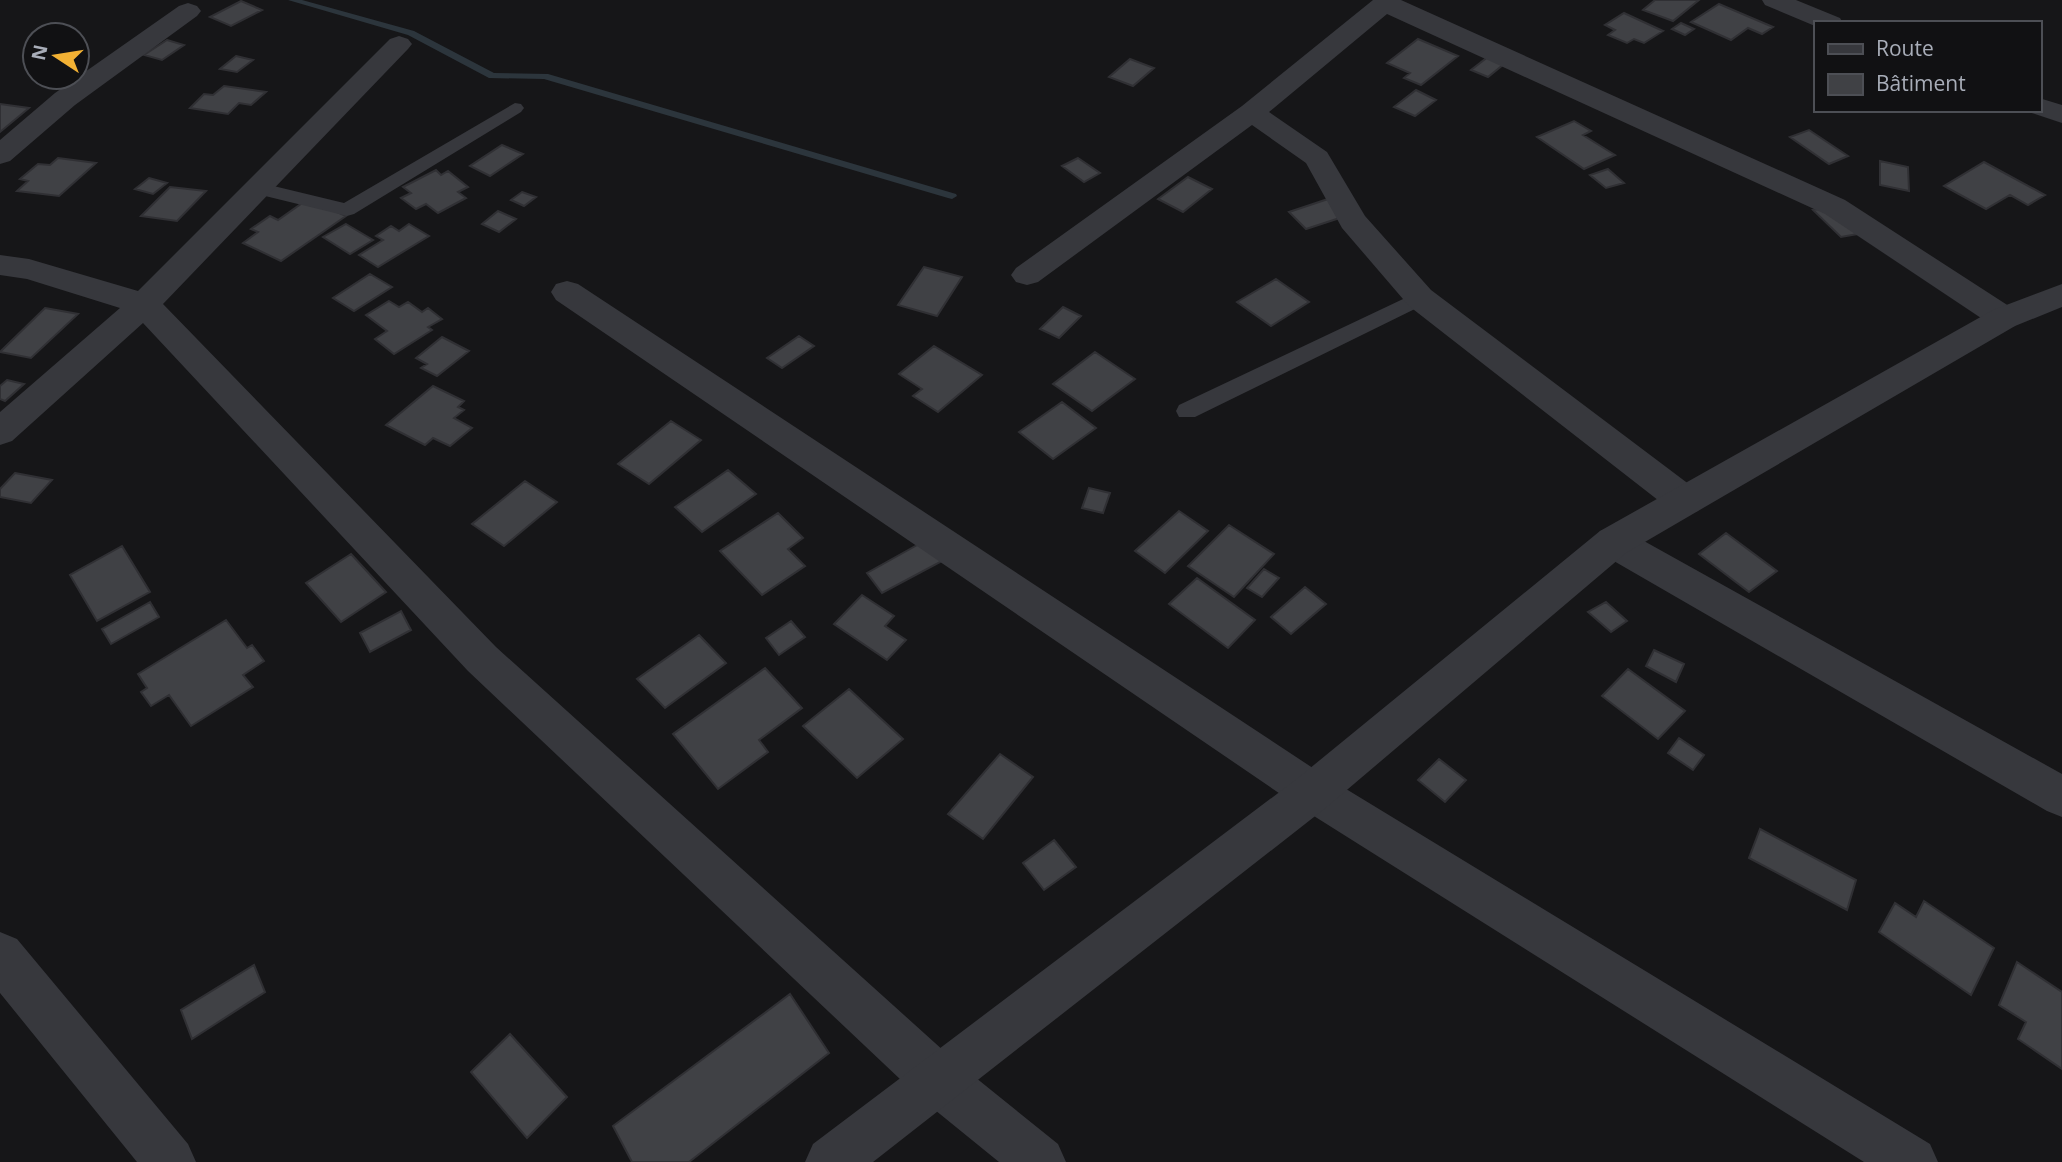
<svg xmlns="http://www.w3.org/2000/svg" width="2062" height="1162" viewBox="0 0 2062 1162" font-family="'Open Sans',sans-serif">
<style>
.lines{fill:none;stroke-linecap:round;stroke-linejoin:round}
.stream{fill:#2c353c;fill-rule:evenodd}
.building{fill:#404145;stroke:#303034;stroke-width:2}
.service{fill:#37383d;fill-rule:evenodd}
.minor{fill:#37383d;fill-rule:evenodd}
.tertiary{fill:#37383d;fill-rule:evenodd}
</style>
<rect width="100%" height="100%" fill="#161618"/>
<g class="lines">
<path class="stream" d="M288,0H302L414,31L494,73L548,74L956,194L957,196L952,199L948,198L544,79L489,78L408,35Z"/>
</g>
<path class="building" d="M1655,0H1699L1673,21L1643,10Z
M241,1L262,10L231,26L210,17Z
M1719,4L1773,27L1762,34L1748,28L1731,40L1691,22Z
M1624,13L1663,31L1644,43L1634,39L1627,43L1608,35L1615,30L1605,25Z
M1681,23L1694,29L1685,35L1672,29Z
M1418,39L1458,56L1421,85L1404,78L1410,73L1387,63Z
M167,40L184,45L162,60L144,55Z
M1493,53L1509,60L1488,77L1471,70Z
M236,56L253,60L237,72L220,69Z
M1130,59L1154,68L1133,86L1109,77Z
M224,86L266,92L251,105L239,103L228,114L190,108L204,94L213,95Z
M1416,90L1436,100L1415,116L1394,107Z
M0,104L29,108L0,132Z
M1574,121L1591,131L1583,135L1615,155L1584,169L1537,137Z
M1809,130L1848,156L1829,164L1790,137Z
M502,145L523,154L490,176L470,166Z
M58,158L96,163L59,196L17,191L28,181L20,179L38,164L50,165Z
M1078,158L1100,173L1084,182L1062,166Z
M1880,161L1908,167L1909,191L1880,185Z
M1984,162L2045,195L2028,205L2010,195L1986,209L1944,186Z
M1608,169L1624,183L1606,188L1590,175Z
M436,170L441,175L448,171L468,187L458,192L466,198L438,213L426,204L416,209L401,198L411,193L403,187Z
M1188,177L1212,189L1183,212L1158,199Z
M149,178L167,183L153,194L135,189Z
M170,187L206,191L177,221L141,216Z
M522,192L536,197L524,206L511,200Z
M1340,195L1358,212L1306,229L1289,212Z
M308,199L346,216L281,261L243,243L258,232L251,229L270,216L278,220Z
M1840,205L1869,232L1841,237L1813,210Z
M498,211L516,219L499,232L482,224Z
M346,224L373,240L350,254L323,237Z
M409,224L429,236L378,267L359,255L383,240L376,236L391,226L399,231Z
M924,267L962,277L937,316L898,305Z
M370,274L392,287L354,311L333,298Z
M1276,279L1309,302L1271,326L1237,302Z
M389,301L399,307L408,302L422,312L428,308L442,319L428,327L432,330L394,354L375,339L387,331L366,315Z
M1063,307L1081,316L1059,338L1040,329Z
M45,308L78,314L31,358L0,352Z
M799,336L814,346L782,368L767,358Z
M442,337L469,351L437,376L421,368L427,364L416,358Z
M934,346L982,375L938,412L913,396L922,389L899,374Z
M1095,352L1135,379L1092,411L1053,384Z
M7,380L24,384L5,401L0,399V386Z
M433,386L464,401L458,407L464,410L454,418L472,428L450,446L433,438L425,445L386,425Z
M1062,402L1096,428L1053,459L1019,432Z
M671,421L701,440L649,484L618,464Z
M728,470L756,494L702,532L675,507Z
M15,473L52,480L31,503L0,497V489Z
M525,481L557,502L504,546L472,524Z
M1089,488L1110,493L1103,513L1082,508Z
M1179,511L1208,531L1165,573L1135,551Z
M778,513L803,538L788,549L805,566L762,595L720,551Z
M1229,525L1274,554L1234,597L1188,566Z
M1726,533L1777,571L1749,592L1699,554Z
M928,539L944,560L882,593L867,573Z
M122,546L150,592L97,621L70,575Z
M351,554L386,592L341,622L306,583Z
M1264,569L1279,578L1262,597L1247,588Z
M1197,578L1255,620L1228,648L1169,604Z
M1305,587L1326,604L1291,634L1271,617Z
M862,595L894,616L885,626L906,640L887,660L834,624Z
M150,602L159,617L111,644L102,629Z
M1606,602L1627,621L1611,632L1588,612Z
M401,611L411,630L370,652L360,633Z
M226,620L247,648L252,645L264,661L243,675L253,687L191,726L169,695L151,706L141,692L147,688L138,674Z
M791,621L805,637L779,655L766,638Z
M699,635L726,663L665,708L637,679Z
M1654,650L1684,664L1676,682L1646,666Z
M765,668L802,708L759,740L768,752L718,789L673,734Z
M1628,669L1685,711L1658,739L1602,696Z
M849,689L903,739L857,778L803,726Z
M1679,738L1704,755L1693,770L1668,753Z
M1000,754L1033,777L983,839L948,814Z
M1439,759L1466,780L1445,802L1418,780Z
M1760,829L1856,880L1847,910L1749,858Z
M1054,840L1076,867L1044,890L1023,863Z
M1924,901L1994,948L1971,995L1879,932L1895,903L1916,917Z
M2017,962L2062,992V1069L2018,1039L2026,1022L1999,1005Z
M254,965L265,992L192,1039L181,1010Z
M790,994L829,1053L689,1162H632L613,1126Z
M510,1034L567,1097L527,1138L471,1072Z"/>
<g class="lines">
<path class="service" d="M515,103L521,104L524,108L521,112L354,214L347,216L257,194L248,188L257,182L344,203Z
M1420,291L1430,298L1427,303L1195,417H1179L1176,411L1179,405Z"/>
<path class="minor" d="M1373,0H1401L1845,200L2015,310L2020,318L2015,326L2004,329L1993,326L1825,214L1387,14L1269,112L1327,152L1365,216L1431,290L1698,491L1703,501L1698,511L1685,515L1672,511L1409,306L1342,228L1306,163L1252,125L1038,282L1027,285L1016,282L1011,275L1016,268L1242,106Z
M1762,0H1796L1840,18L1843,23H1815V26L1765,5Z
M188,3L197,6L201,11L197,16L75,105L10,161L0,164V140L55,93L179,6Z
M399,36L408,39L412,44L408,49L163,304L496,647L955,1061L1058,1144L1066,1162H999L919,1097L468,671L143,323L12,441L0,445V412L120,308L27,279L0,275V255L29,259L138,291L390,39Z
M2039,98L2062,105V123L2029,112L2039,110Z
M567,281L578,284L1328,778L1930,1144L1938,1162H1864L1298,806L556,300L551,292L556,284Z
M1613,527L1626,531L2062,774V817L2047,811L1600,553L1594,542L1600,531Z
M0,932L17,939L188,1144L196,1162H137L0,993Z"/>
<path class="tertiary" d="M2062,284V307L2015,326L1626,553L1328,806L873,1162H805L813,1144L1298,778L1600,531L1993,310Z"/>
</g>
<rect x="1814" y="21" width="228" height="91" fill="#111113" stroke="#4d4f55" stroke-width="2"/>
<rect x="1828" y="44" width="35" height="10" fill="#37383d" stroke="#4d4f55" stroke-width="2"/>
<text x="1876" y="56" font-size="21" fill="#a8adb8">Route</text>
<rect x="1828" y="74" width="35" height="21" fill="#404145" stroke="#4d4f55" stroke-width="2"/>
<text x="1876" y="91" font-size="21" fill="#a8adb8">Bâtiment</text>
<g transform="translate(56 56) rotate(282)"><circle r="33" fill="#111113" stroke="#4d4f55" stroke-width="2"/>
<path d="M0-5L12 26L0 18L-12 26Z" fill="#f2b134"/>
<text y="-10" font-size="19" font-weight="bold" text-anchor="middle" fill="#a8adb8">N</text>
</g>
</svg>
